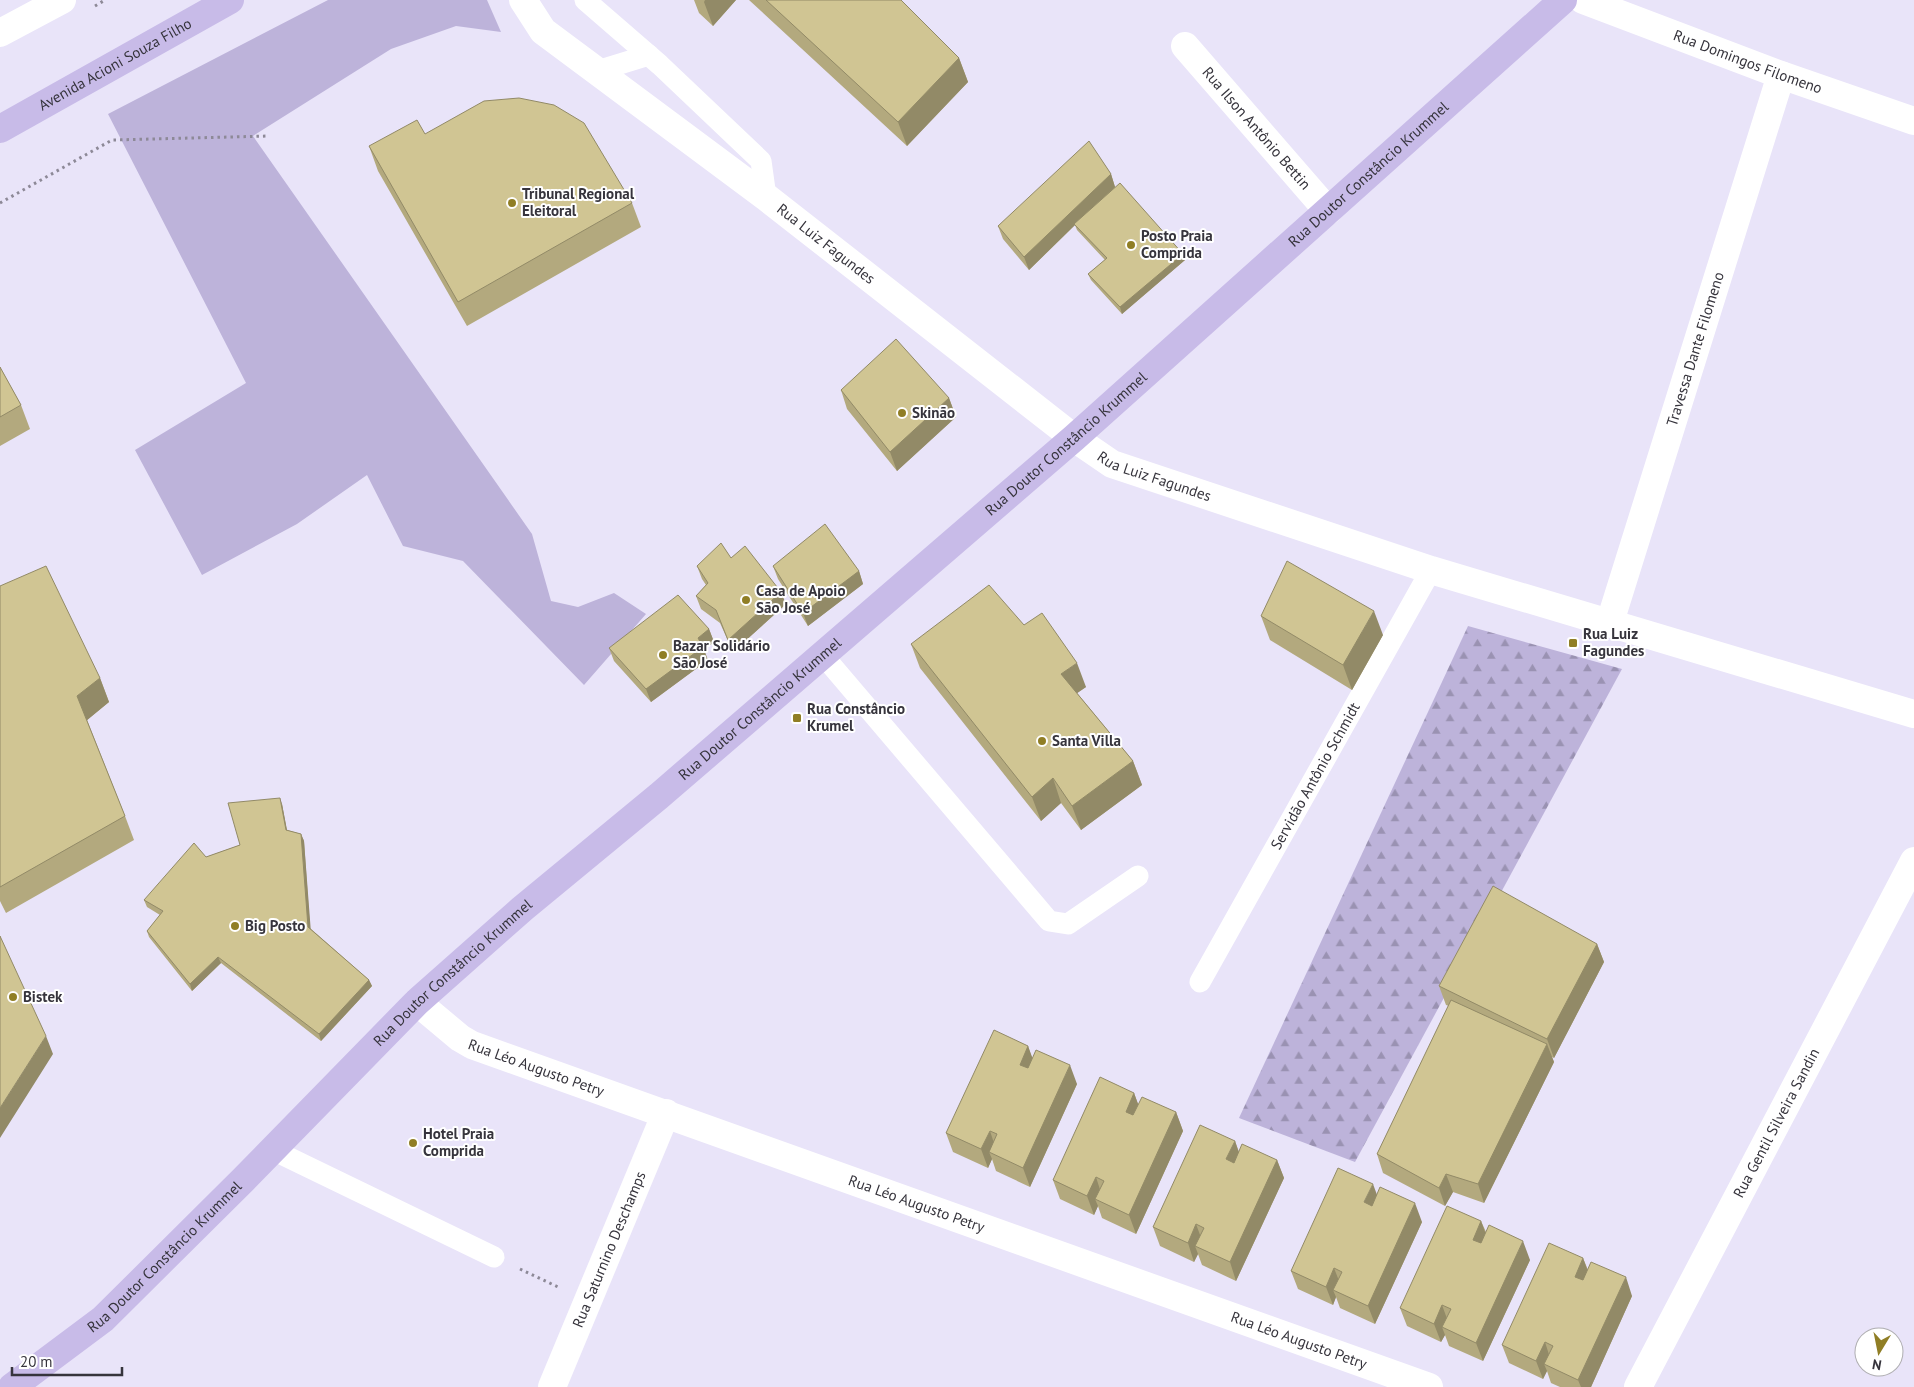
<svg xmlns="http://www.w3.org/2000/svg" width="1914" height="1387" viewBox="0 0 1914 1387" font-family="'PT Sans',sans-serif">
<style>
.green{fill:#bdb3da}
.forest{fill:url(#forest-firs)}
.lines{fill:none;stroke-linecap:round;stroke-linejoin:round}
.path{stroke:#8d8997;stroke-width:3;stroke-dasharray:2.5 4;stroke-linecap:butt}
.service{stroke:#fff;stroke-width:21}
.pedestrian{stroke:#fff;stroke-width:28}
.minor{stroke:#fff;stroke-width:28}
.tertiary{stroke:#fff;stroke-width:28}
.secondary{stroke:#fff;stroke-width:28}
.primary{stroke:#c8bbe8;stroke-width:28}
.wall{fill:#b3a97e}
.shaded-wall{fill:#928a67}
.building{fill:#d0c593;stroke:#928a67}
.poi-dot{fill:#907e25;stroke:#fff;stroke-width:2}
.labels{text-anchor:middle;stroke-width:4;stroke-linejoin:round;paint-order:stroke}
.street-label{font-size:15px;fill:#36343c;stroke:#fff}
.poi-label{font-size:15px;font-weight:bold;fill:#36343c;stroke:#fff;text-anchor:start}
</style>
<defs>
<pattern id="forest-firs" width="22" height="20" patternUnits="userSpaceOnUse" patternTransform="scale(1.25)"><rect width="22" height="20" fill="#bdb3da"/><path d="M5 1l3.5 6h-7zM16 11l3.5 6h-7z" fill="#9a92b2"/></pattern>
</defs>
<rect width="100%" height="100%" fill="#e9e4f9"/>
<path class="green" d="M328,0H487L501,32L456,26L391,49L253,136L532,534L551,601L578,607L614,593L646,614L584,685L463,561L403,546L367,475L297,524L202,575L135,450L246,383L108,114Z"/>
<path class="forest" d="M1468,626L1622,669L1355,1162L1239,1118Z"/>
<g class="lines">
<path class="path" d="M95,6L105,0
M0,203L112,140L268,136
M520,1269L558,1287"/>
<g class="service">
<path d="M585,0L660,65L761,161L766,197"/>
<path d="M597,71L649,55"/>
<path d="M821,653L1049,921L1068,924L1138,876"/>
<path id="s1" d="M1200,982L1431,570"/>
<path d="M273,1150L494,1257"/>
</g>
<path class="pedestrian" d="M0,33L62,0"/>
<g class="minor">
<path id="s2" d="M1185,46L1328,211"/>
<path id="s3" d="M1610,622L1781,75"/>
<path id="s4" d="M552,1387L666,1113"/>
</g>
<g class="tertiary">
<path id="s5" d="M417,1002L460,1038L472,1045L1429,1387"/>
<path id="s6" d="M1638,1387C1729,1211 1823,1037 1914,861"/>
</g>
<g class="secondary">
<path id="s7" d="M523,0L543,31L766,197L1074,438L1112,464L1431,570L1914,714"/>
<path id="s8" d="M1583,0L1781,75L1914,121"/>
</g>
<g class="primary">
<path id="s9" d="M0,129L230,0"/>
<path id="s10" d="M12,1387L103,1319L244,1179L417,1002L522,909L659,796L1074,438L1563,0"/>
</g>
</g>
<path class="wall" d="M694,0H736L713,26L699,13Z
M749,0H901L959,58L968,82L907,146Z
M425,134L632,203L641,227L467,326L378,171L369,146Z
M1111,174L1115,187L1185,260L1122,314L1091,280L1088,274L1105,260L1077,230L1075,225L1029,270L1003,239L998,226Z
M0,367L21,405L30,429L0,446Z
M841,390L949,398L956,417L897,471L847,409Z
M731,558L786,604L733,652L720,623L701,609L696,596L706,585L702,579L697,566Z
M773,566L859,571L863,584L808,626L778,579Z
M0,586L100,678L109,702L87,720L125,816L134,840L6,913L0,901Z
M1261,616L1383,635L1352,690L1270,640Z
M1024,625L1086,687L1077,693L1133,761L1142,785L1081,830L1061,803L1041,821L920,668L911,644Z
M709,629L714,642L704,650L708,660L651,702L614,661L609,648Z
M282,804L287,830L301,834L304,841L310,928L369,980L372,986L321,1041L221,963L192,991L149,937L147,931L160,915L147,907L144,900L206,857L240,845Z
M1597,944L1604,962L1554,1058L1552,1057L1554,1062L1484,1203L1453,1192L1445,1206L1383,1173L1377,1154L1449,1006L1446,1005L1439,986Z
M1028,1046L1032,1058L1077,1084L1030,1187L996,1171L992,1159L988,1168L953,1152L946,1133Z
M1134,1093L1138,1104L1176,1112L1183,1131L1136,1234L1102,1218L1098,1206L1094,1215L1060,1199L1053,1180Z
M1235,1141L1239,1152L1277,1160L1284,1178L1236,1281L1202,1265L1198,1254L1194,1262L1160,1246L1153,1227Z
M1377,1195L1422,1222L1375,1324L1340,1308L1336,1297L1333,1305L1298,1289L1291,1271Z
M1481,1221L1486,1232L1530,1260L1483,1361L1449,1346L1445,1335L1441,1342L1407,1326L1400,1308Z
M1583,1258L1588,1270L1632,1296L1591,1387H1560L1551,1383L1547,1371L1543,1379L1509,1363L1502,1345Z"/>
<path class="shaded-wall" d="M705,0H736L713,26L704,2Z
M959,58L968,82L907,146L898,122Z
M1111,174L1115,187L1074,224L1075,225L1029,270L1024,257Z
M1183,254L1185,260L1122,314L1120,307Z
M949,398L956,417L897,471L890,452Z
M859,571L863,584L808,626L803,613Z
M781,592L786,604L733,652L728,640Z
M1374,611L1383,635L1352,690L1343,665Z
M709,629L714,642L704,650L708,660L651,702L646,689L698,638Z
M1077,663L1086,687L1070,698L1061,674Z
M100,678L109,702L86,721L77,696Z
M1133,761L1142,785L1081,830L1072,806Z
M1053,778L1061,803L1041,821L1032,797Z
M280,798L282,804L288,836L286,830Z
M301,834L304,841L311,933L308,927Z
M1597,944L1604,962L1554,1058L1547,1039Z
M218,957L221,963L192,991L190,984Z
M369,980L372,986L321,1041L319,1034Z
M46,1036L53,1054L0,1138V1108Z
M1547,1044L1554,1062L1484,1203L1478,1184Z
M1028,1046L1035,1065L1027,1084L1020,1065Z
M1070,1065L1077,1084L1030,1187L1023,1168Z
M1134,1093L1141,1112L1133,1130L1126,1112Z
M1176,1112L1183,1131L1136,1234L1129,1215Z
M990,1131L996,1149L989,1152L992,1159L988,1168L981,1149Z
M1235,1141L1241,1159L1233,1178L1226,1159Z
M1277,1160L1284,1178L1236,1281L1230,1262Z
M1446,1174L1453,1192L1445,1206L1439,1188Z
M1096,1177L1102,1196L1095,1199L1098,1206L1094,1215L1087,1196Z
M1373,1184L1380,1203L1371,1221L1364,1202Z
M1415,1203L1422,1222L1375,1324L1368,1306Z
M1481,1221L1488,1240L1479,1259L1473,1240Z
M1196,1224L1203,1243L1195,1246L1198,1254L1194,1262L1188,1243Z
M1523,1241L1530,1260L1483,1361L1476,1343Z
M1583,1258L1590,1277L1582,1296L1575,1277Z
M1334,1268L1341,1286L1333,1290L1336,1297L1333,1305L1326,1287Z
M1626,1277L1632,1296L1591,1387H1581L1578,1380Z
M1442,1305L1449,1324L1442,1327L1445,1335L1441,1342L1434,1324Z
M1545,1342L1551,1361L1544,1364L1547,1371L1543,1379L1536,1361Z"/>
<path class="building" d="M766,0H901L959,58L898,122Z
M519,98L554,105L584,123L632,203L458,302L369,146L417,120L425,134L484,101Z
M1089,141L1111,174L1024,257L998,226Z
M1120,183L1183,254L1120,307L1088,274L1107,258L1074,224Z
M896,339L949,398L890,452L841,390Z
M0,367L21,405L0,417Z
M825,524L859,571L803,613L773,566Z
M721,543L731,558L745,546L781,592L728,640L716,610L696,596L708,583L697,566Z
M1287,561L1374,611L1343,665L1261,616Z
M46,566L100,678L77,696L125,816L0,887V586Z
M989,585L1024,625L1042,613L1077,663L1061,674L1133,761L1072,806L1053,778L1032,797L911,644Z
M678,595L709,629L698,638L703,647L646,689L609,648Z
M280,798L286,830L301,834L308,927L369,980L319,1034L218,957L190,984L147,931L163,911L144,900L194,843L206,857L240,845L228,803Z
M1493,886L1597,944L1547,1039L1439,986Z
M0,936L46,1036L0,1108Z
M1451,1000L1547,1044L1478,1184L1446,1174L1439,1188L1377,1154Z
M994,1030L1028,1046L1020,1065L1028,1068L1036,1050L1070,1065L1023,1168L989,1152L997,1134L990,1131L981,1149L946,1133Z
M1100,1077L1134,1093L1126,1112L1133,1115L1142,1097L1176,1112L1129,1215L1095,1199L1104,1181L1096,1177L1087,1196L1053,1180Z
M1200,1125L1235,1141L1226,1159L1234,1163L1242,1144L1277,1160L1230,1262L1195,1246L1204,1228L1196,1224L1188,1243L1153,1227Z
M1338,1168L1373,1184L1364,1202L1372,1206L1380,1187L1415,1203L1368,1306L1333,1290L1342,1272L1334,1268L1326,1287L1291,1271Z
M1447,1206L1481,1221L1473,1240L1481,1243L1489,1225L1523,1241L1476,1343L1442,1327L1451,1309L1442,1305L1434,1324L1400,1308Z
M1549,1243L1583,1258L1575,1277L1583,1280L1591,1262L1626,1277L1578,1380L1544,1364L1553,1346L1545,1342L1536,1361L1502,1345Z"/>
<g class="poi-dot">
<circle cx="512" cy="203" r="5"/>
<circle cx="1131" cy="245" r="5"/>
<circle cx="902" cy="413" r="5"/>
<circle cx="746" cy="600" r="5"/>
<rect x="1568" y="638" width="10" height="10" rx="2.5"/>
<circle cx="663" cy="655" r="5"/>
<rect x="792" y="713" width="10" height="10" rx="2.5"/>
<circle cx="1042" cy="741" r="5"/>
<circle cx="235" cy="926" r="5"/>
<circle cx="13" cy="997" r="5"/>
<circle cx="413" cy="1143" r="5"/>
</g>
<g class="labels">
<g class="street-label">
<text dy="5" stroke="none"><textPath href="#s8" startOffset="176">Rua Domingos Filomeno</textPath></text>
<text dy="5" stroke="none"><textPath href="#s9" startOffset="132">Avenida Acioni Souza Filho</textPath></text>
<text dy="5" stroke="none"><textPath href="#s2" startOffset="109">Rua Ilson Antônio Bettin</textPath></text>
<text dy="5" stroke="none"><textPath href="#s10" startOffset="1821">Rua Doutor Constâncio Krummel</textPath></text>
<text dy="5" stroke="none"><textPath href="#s7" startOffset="391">Rua Luiz Fagundes</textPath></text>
<text dy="5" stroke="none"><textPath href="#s3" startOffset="286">Travessa Dante Filomeno</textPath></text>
<text dy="5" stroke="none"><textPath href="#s10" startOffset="1416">Rua Doutor Constâncio Krummel</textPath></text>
<text dy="5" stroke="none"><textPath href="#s7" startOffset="796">Rua Luiz Fagundes</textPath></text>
<text dy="5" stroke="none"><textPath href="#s10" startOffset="1011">Rua Doutor Constâncio Krummel</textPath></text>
<text dy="5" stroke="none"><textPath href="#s1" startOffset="236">Servidão Antônio Schmidt</textPath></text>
<text dy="5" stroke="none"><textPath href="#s10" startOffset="606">Rua Doutor Constâncio Krummel</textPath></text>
<text dy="5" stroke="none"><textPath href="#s5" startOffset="138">Rua Léo Augusto Petry</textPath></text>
<text dy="5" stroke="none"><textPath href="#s6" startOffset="298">Rua Gentil Silveira Sandin</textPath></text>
<text dy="5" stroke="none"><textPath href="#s5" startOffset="542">Rua Léo Augusto Petry</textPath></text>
<text dy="5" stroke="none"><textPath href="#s4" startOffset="149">Rua Saturnino Deschamps</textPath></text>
<text dy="5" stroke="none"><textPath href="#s10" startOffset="201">Rua Doutor Constâncio Krummel</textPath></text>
<text dy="5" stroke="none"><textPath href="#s5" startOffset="948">Rua Léo Augusto Petry</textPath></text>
</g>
<g class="poi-label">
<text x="522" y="199">Tribunal Regional<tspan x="522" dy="17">Eleitoral</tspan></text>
<text x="1141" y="241">Posto Praia<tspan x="1141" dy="17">Comprida</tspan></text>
<text x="912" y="418">Skinão</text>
<text x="756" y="596">Casa de Apoio<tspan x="756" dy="17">São José</tspan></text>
<text x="1583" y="639">Rua Luiz<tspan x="1583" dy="17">Fagundes</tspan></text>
<text x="673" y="651">Bazar Solidário<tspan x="673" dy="17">São José</tspan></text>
<text x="807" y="714">Rua Constâncio<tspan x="807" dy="17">Krumel</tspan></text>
<text x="1052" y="746">Santa Villa</text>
<text x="245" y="931">Big Posto</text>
<text x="23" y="1002">Bistek</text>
<text x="423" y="1139">Hotel Praia<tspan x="423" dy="17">Comprida</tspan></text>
</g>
</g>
<g transform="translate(1879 1352) rotate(190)"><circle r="24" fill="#ffffff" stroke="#afaeb1"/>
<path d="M0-4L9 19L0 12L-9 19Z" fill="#907e25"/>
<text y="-8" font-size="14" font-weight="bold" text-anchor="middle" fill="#36343c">N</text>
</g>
<path d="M12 1367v8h110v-8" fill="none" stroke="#36343c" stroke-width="2.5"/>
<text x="20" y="1367" font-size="15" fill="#36343c" stroke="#ffffff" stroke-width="4" paint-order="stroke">20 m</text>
</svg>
